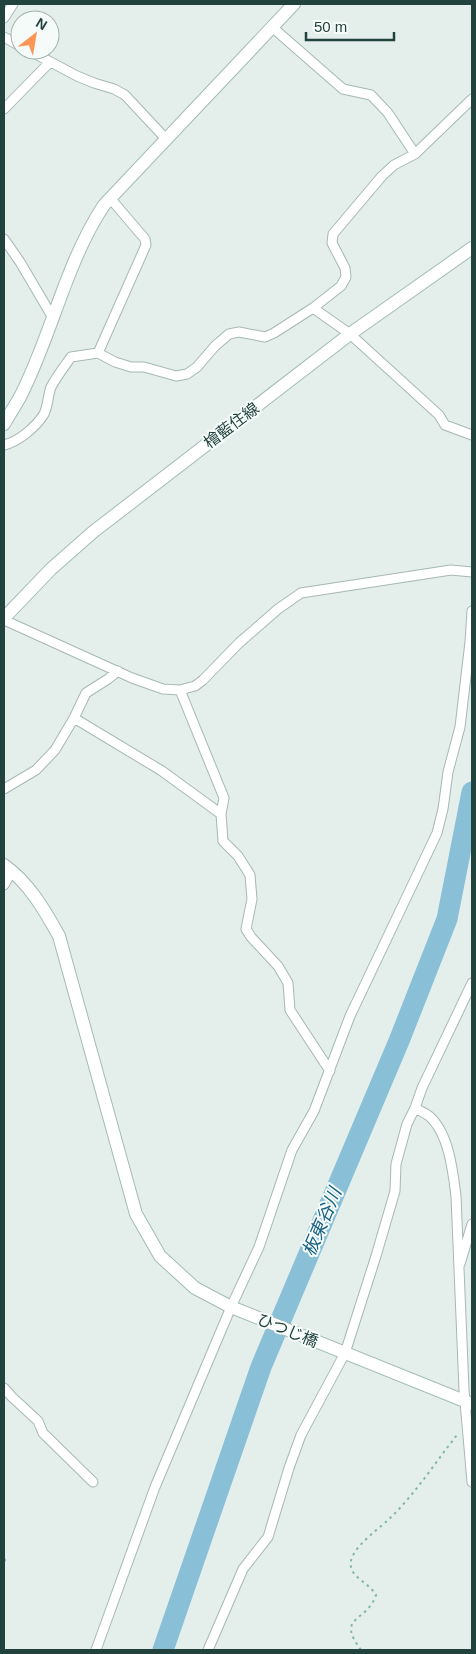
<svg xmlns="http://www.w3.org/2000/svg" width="476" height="1654" viewBox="0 0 476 1654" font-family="Helvetica,'Noto Sans JP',sans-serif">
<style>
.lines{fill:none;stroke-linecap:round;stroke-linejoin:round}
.river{stroke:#89c0d7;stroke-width:21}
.street-casing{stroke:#a6b8b4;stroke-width:11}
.secondary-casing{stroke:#a2bbb6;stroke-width:14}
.path{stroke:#83b4ac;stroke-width:2;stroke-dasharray:2.5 4;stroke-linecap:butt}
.street{stroke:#fff;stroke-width:9}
.secondary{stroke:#fff;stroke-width:12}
.labels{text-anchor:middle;stroke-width:4;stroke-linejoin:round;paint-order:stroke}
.street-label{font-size:16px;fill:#22423e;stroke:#f5fbf9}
.water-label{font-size:18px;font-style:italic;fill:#176183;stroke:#f5fbf9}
</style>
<rect width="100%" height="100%" fill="#e4efec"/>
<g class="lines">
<path class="river" d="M163,1650L261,1367L399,1041L447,919L472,792"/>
<defs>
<path id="street" d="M4,18L13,4
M272,27L343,89L371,95L388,113L415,154
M4,37L20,46
M28,50L77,76L94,83L114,89L125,95L166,139
M4,109L50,62
M4,239L20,262L53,318
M313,308L350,334L439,415L445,425L472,435
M98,353L146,245L145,239L110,198
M4,445C18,442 36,427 44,414C48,406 48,395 51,387C57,376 64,367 71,357L98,353L115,362L131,367H144L176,376L187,374L197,367L215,346L229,334L239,332L265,337L274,333L313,308L341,286L346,277L345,268L332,243L333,234L382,176L394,165L415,154L472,99
M4,620L132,678L163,689L180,690L195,686L203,680L239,643L278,609L301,593L451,570L472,572
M180,690L224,798L221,814
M74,718L162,771L221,814L223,841L238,856L250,875L252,899L246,929L251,937L278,966L288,983L290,1010L330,1071
M4,789L36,770L55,750L74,718L86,693L108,679L118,671
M4,885L12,871
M415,1108C420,1111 425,1113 429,1116C449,1133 453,1172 456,1196L464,1390L472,1482
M460,1264L472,1224
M4,1388L12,1397L38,1421L43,1433L93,1482
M96,1650L155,1487L231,1307L259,1247L292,1150L314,1111L350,1016L437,833L443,809L448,772L460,727L470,642L472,611
M208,1650L243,1569L268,1537L289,1468L301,1435L345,1353L376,1256L395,1191L396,1164L407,1124L415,1108L422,1088L472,983"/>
<path id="secondary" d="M4,424C9,415 15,406 20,397C52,335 65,264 104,205L294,4
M4,618L51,569L93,532L350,334L472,248
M4,865C29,883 44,909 59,936L136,1214L160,1256L195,1288L231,1307L472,1404"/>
</defs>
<use href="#street" class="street-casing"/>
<use href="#secondary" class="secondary-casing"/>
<path class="path" d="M4,1559L5,1560L4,1563
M361,1650C335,1615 367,1623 376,1595C370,1584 353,1578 351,1567C347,1551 377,1530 387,1521C414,1496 434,1464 457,1435"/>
<use href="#street" class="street"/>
<use href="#secondary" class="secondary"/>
</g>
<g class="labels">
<g class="street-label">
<text transform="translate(231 425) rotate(-37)" y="6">檜藍住線</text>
<text transform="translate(288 1330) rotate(22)" y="6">ひつじ橋</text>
</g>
<g class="water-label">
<text transform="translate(322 1222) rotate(-67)" y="6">板東谷川</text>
</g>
</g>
<rect width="476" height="1654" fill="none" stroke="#22423e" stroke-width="10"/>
<g transform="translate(35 35) rotate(31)"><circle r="24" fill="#f5fbf9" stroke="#a1b1ae"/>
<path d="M0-4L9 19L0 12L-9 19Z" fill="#fb9656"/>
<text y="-8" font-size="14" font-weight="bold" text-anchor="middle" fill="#22423e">N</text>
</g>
<path d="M306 32v8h88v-8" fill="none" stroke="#22423e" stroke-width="2.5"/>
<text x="314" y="32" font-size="15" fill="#22423e" stroke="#f5fbf9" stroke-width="4" paint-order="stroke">50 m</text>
</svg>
